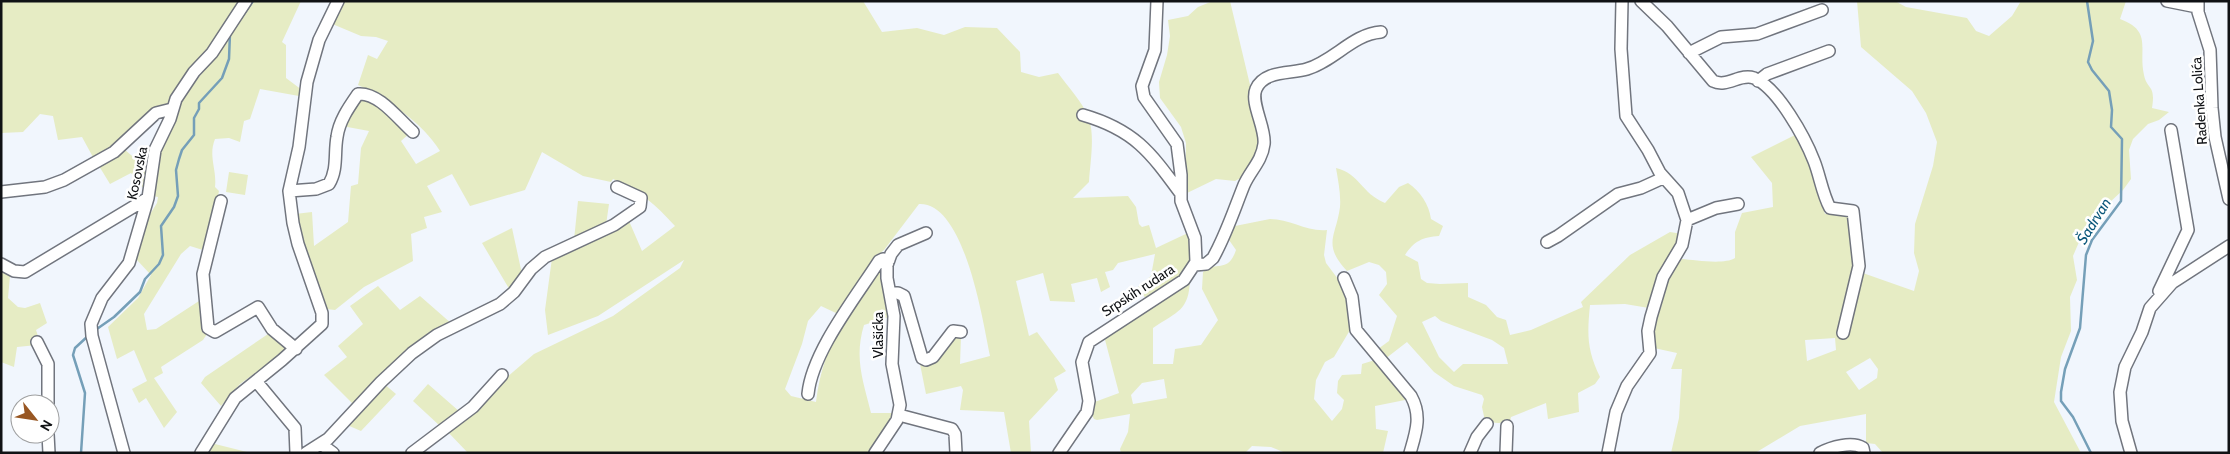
<svg xmlns="http://www.w3.org/2000/svg" width="2230" height="454" viewBox="0 0 2230 454" font-family="Cabin,sans-serif">
<style>
.green{fill:#e6ecc4;fill-rule:evenodd}
.lines{fill:none;stroke-linecap:round;stroke-linejoin:round}
.stream{stroke:#759fb8;stroke-width:2.5}
.minor-casing{stroke:#71757e;stroke-width:14}
.minor{stroke:#fff;stroke-width:11}
.labels{text-anchor:middle;stroke-width:5;stroke-linejoin:round;paint-order:stroke}
.street-label{font-size:14px;fill:#101215;stroke:#fff}
.water-label{font-size:15px;font-style:italic;fill:#0c587b;stroke:#fff}
</style>
<rect width="100%" height="100%" fill="#f1f6fd"/>
<path class="green" d="M1,1H241L204,55L184,78L167,106L113,149L94,159L82,137L58,140L53,116L40,114L23,132L1,133Z
M250,1H301L282,42L286,45V78L302,90L299,96L260,89L250,119L244,121L240,142L229,138L215,139C208,156 217,169 215,187L219,191L206,251L190,246L181,254L144,314L147,330L156,329L199,301L205,331L207,334L203,340L161,367L163,373L154,378L177,412L164,428L146,398L139,403L132,389L147,381L134,350L117,359L108,327L138,298L151,275L136,259L144,224L157,203L158,197L153,196L159,153L182,98L212,61Z
M344,1H863L882,32L917,28L944,35L965,27L997,28L1020,52L1021,72L1039,77L1058,73C1068,87 1083,102 1089,119C1095,137 1090,163 1089,182L1073,198L1128,196L1136,207L1139,224L1142,227L1149,225L1156,248L1190,232L1194,251L1187,274L1146,299L1138,287L1151,276L1155,254L1118,263L1113,270L1105,272L1110,287L1101,292L1097,278L1071,284L1075,302L1050,301L1043,273L1016,281L1029,336L1037,332L1066,371L1054,378L1058,390L1029,421L1031,453H1011L1004,412L960,410L963,390L961,386L926,394L919,359L924,362L953,337L961,336L960,364L990,356C983,322 965,202 919,204L884,250L873,260L838,314L821,306L808,321L802,344L785,389L791,396L816,402C824,340 848,315 882,265L889,317L864,325C854,358 863,380 871,413H894L869,453H468L447,431L474,412L507,377L534,354L613,316L680,268L684,260L598,316L548,335L545,310L552,258L596,240L629,221L642,251L675,226C656,205 639,190 613,179L611,182L583,176L542,152L525,190L470,206L452,174L427,186L442,212L424,217L427,228L411,234L413,261L364,287L335,310L326,309L305,253L295,214L312,212L314,246L348,222L351,186L358,184L361,148L369,131L342,126L359,100L368,98L410,133L401,141L416,164L440,151C423,123 387,99 358,85L368,55L377,59L388,41L376,37L361,36L330,23Z
M1213,1H1230L1261,131L1258,155L1246,175L1235,181L1216,179L1185,194L1186,143L1181,127L1160,98L1159,82L1167,55L1170,36L1168,20L1188,16L1198,7Z
M1857,1H1895L1906,7L1967,18L1976,31L1989,36L2012,16L2021,1H2126L2120,19C2153,31 2138,49 2144,75C2147,90 2156,84 2152,108L2169,112L2159,120L2148,124L2133,139L2129,150L2131,179L2123,190L2109,203L2100,220L2082,235L2073,256L2077,280L2070,297L2071,331L2061,357L2054,402L2081,453H1883L1875,444L1866,443V414L1800,426L1755,453H1671L1679,418L1682,369H1671L1677,353L1654,348L1652,324L1661,308L1668,276L1682,259C1695,260 1724,265 1735,258V232L1742,213L1773,207L1772,183L1751,157L1795,135L1805,151L1825,214L1850,212L1860,272L1914,291L1919,271L1914,253L1915,224L1933,166L1937,142L1926,113L1912,91L1861,47ZM1835,338L1836,350L1807,361L1805,340ZM1870,358L1878,369L1877,378L1859,390L1846,372Z
M124,149L146,168L147,184L144,189L131,173L110,184L99,166Z
M1336,168C1360,174 1361,193 1385,203L1399,187L1408,183C1420,191 1429,204 1431,219L1443,226L1439,236C1423,237 1414,241 1405,255L1418,262L1421,279L1427,283L1440,284L1468,283V297L1486,305L1497,317L1506,320L1510,335L1531,330L1583,307L1581,302L1630,255L1670,232L1682,234L1649,308L1625,304L1590,305C1587,335 1587,350 1600,377L1595,384L1578,393L1579,412L1548,419L1546,403L1511,417L1510,421C1503,424 1492,423 1485,421L1482,407L1484,399L1482,395L1454,386L1434,372L1407,342L1385,359L1378,349L1389,341L1397,316L1379,295L1387,284L1386,272L1379,265L1369,262L1347,271C1322,244 1336,237 1340,207C1341,194 1338,180 1336,168ZM1435,316L1441,321L1492,340L1504,348L1508,364H1463L1454,372L1439,357L1422,322Z
M229,172L248,175L245,195L226,192Z
M578,201L609,204L606,225L574,240Z
M1270,219C1290,219 1307,232 1327,230L1324,255L1326,263L1344,287L1349,301L1350,330L1334,357L1325,362L1316,380L1314,399L1332,421L1342,409L1344,400L1337,393L1338,381L1342,375L1361,374L1362,364L1375,360L1410,399L1375,406L1376,429L1388,431L1383,453H1286L1271,447L1252,446L1245,453H1121L1120,449L1128,432L1130,414L1097,420L1094,419L1090,411L1092,403L1119,393L1104,336L1190,279C1189,311 1178,311 1153,328V364H1173L1175,349L1201,345L1218,320L1202,289L1203,272C1217,260 1228,274 1236,250L1229,240L1235,226ZM1164,379L1167,398L1133,404L1131,395L1142,383Z
M512,228L522,274L511,292L482,243Z
M1,270L10,276L8,298L18,307L25,308L40,303L47,323L36,330L38,336L33,338L37,345L17,347L14,367L1,362Z
M378,286L400,310L420,296L452,324L419,341L355,406L324,375L347,357L338,346L363,324L350,306Z
M271,332L287,346L286,351L240,384L221,406L201,383L205,377Z
M383,383L396,394L361,431L347,425Z
M428,384L460,412L440,426L413,401Z
M211,443L251,453H205Z"/>
<g class="lines">
<path class="stream" d="M2087,1L2093,41L2088,62L2092,70L2109,91L2112,110L2111,127L2122,139L2121,201L2092,240L2086,255L2080,328L2065,369L2061,392V401L2073,417L2091,453
M241,18L253,1
M94,331L114,317L140,292L145,279L159,264L163,255L161,226L174,207L178,196L176,170L179,159L182,150L194,135V118L199,109V103L222,78L229,59L230,33
M81,453L85,393L73,355L75,348L88,336"/>
<defs>
<path id="minor" d="M1622,1L1621,49L1626,116L1648,150L1660,173L1678,193L1687,220
M1641,1L1667,26L1713,81C1727,88 1740,73 1754,78C1778,88 1805,138 1814,161C1820,176 1822,193 1830,208L1853,211L1859,266L1843,333
M2167,1L2197,7
M2198,1V12L2210,50L2212,108L2215,137L2229,199
M1689,53L1721,37L1757,34L1822,10
M1758,81L1767,74L1829,51
M1083,115C1135,130 1151,153 1181,194
M289,191L316,189L329,184C338,169 334,153 337,137C339,121 349,107 358,94C379,92 399,120 413,132
M1,192L45,187L64,180L114,152L156,113L172,109
M221,201L203,274L208,328L215,332L258,307L272,329L296,349
M1547,242L1558,236L1618,194L1641,188L1663,178
M1,264L14,271L25,272L148,198
M1195,265L1206,264L1213,258C1226,235 1234,210 1244,185C1250,171 1262,161 1264,144C1266,128 1250,103 1256,89C1264,70 1291,74 1307,69C1334,61 1353,34 1381,32
M1344,278L1352,297L1356,330L1411,396C1422,416 1416,432 1410,453
M2159,291L2188,230L2171,130
M890,293H898L904,296L922,358L926,360L933,357L953,331L961,332
M37,342L48,364V404
M256,381L295,428L296,453
M808,394C812,352 856,297 879,261L883,259L889,260
M899,415L952,429L955,434L956,453
M48,434L49,453
M321,444L333,453
M124,453L92,336L91,324L102,298L129,263L148,198L155,150L170,119L176,99L194,72L212,53L246,1
M201,453L235,398L282,360L322,324V313L298,244L293,223L289,191L299,147L307,82L319,40L338,1
M306,453L328,439L381,382L412,353L437,335L500,304L514,292L531,269L545,257L614,225L640,207L641,198L617,187
M412,453L473,407L502,375
M875,453L897,420L900,405L892,364L894,316L887,278V265L891,254L898,245L926,233
M1059,453L1087,412L1089,401L1082,362L1089,342L1184,280L1196,262L1195,238L1181,201V175L1177,144L1144,97L1142,86L1155,50L1157,1
M1470,453L1477,437L1487,424
M1506,453L1507,426
M1608,453L1616,412L1627,386L1650,353L1648,331L1651,317L1663,277L1682,245L1687,220L1716,208L1738,204
M1820,453C1831,447 1852,441 1863,448L1864,453
M2131,453L2122,421L2120,392L2125,367L2142,332L2150,308L2172,283L2229,246"/>
</defs>
<use href="#minor" class="minor-casing"/>
<use href="#minor" class="minor"/>
</g>
<g class="labels">
<g class="street-label">
<text transform="translate(2199 101) rotate(-94)" y="5">Radenka Lolića</text>
<text transform="translate(137 173) rotate(-78)" y="5">Kosovska</text>
<text transform="translate(1138 290) rotate(-33)" y="5">Srpskih rudara</text>
<text transform="translate(878 335) rotate(-90)" y="5">Vlašićka</text>
</g>
<g class="water-label">
<text transform="translate(2094 221) rotate(-58)" y="5">Šadrvan</text>
</g>
</g>
<rect width="2230" height="454" fill="none" stroke="#101215" stroke-width="5"/>
<g transform="translate(35 419) rotate(120)"><circle r="24" fill="#ffffff" stroke="#9fa0a1"/>
<path d="M0-4L9 19L0 12L-9 19Z" fill="#985723"/>
<text y="-8" font-size="14" font-weight="bold" text-anchor="middle" fill="#101215">N</text>
</g>
</svg>
